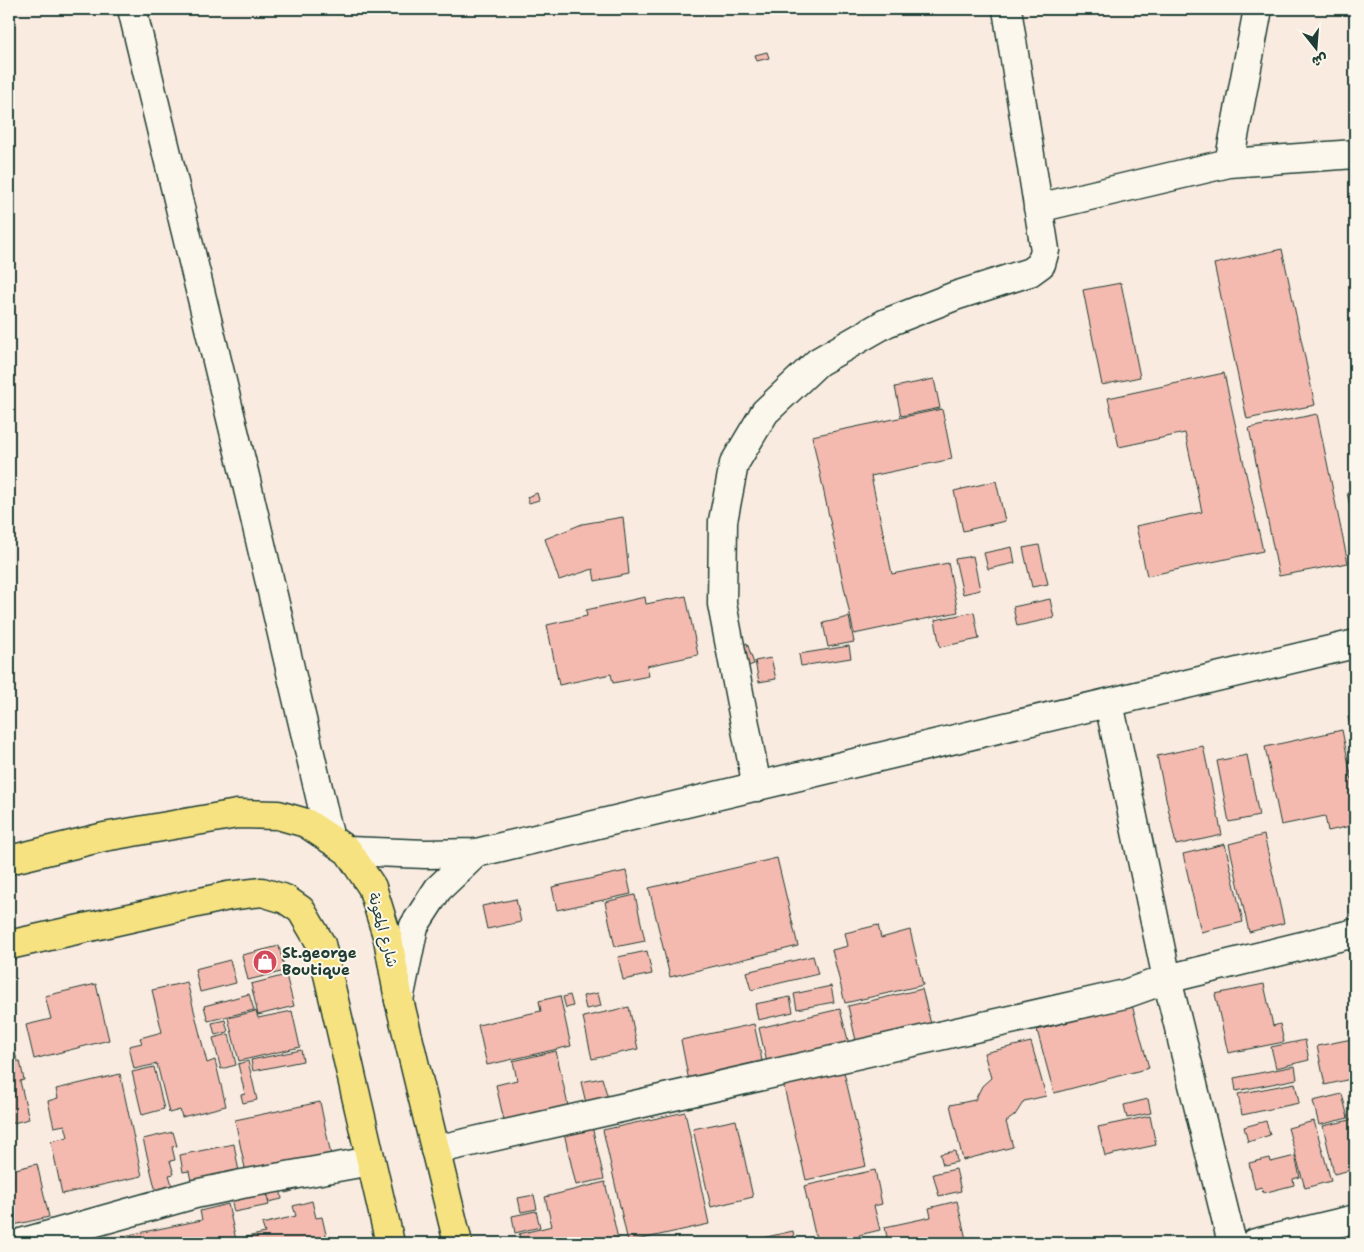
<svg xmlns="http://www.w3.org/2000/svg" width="1364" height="1252" viewBox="0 0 1364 1252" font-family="'Shantell Sans','Playpen Sans Arabic',sans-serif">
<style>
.building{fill:#f5baaf;stroke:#1f3d34}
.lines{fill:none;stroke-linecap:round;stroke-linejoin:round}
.minor-casing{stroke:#1f3d34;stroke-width:31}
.trunk-casing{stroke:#1f3d34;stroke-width:31}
.minor{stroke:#fbf7ec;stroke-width:28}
.trunk{stroke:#f7e281;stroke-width:28}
.labels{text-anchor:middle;stroke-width:4;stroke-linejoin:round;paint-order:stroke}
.street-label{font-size:15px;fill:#1f3d34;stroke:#fbf7ec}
.poi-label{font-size:15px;font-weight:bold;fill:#1f3d34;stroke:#fbf7ec;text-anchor:start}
</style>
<rect width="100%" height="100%" fill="#faebe0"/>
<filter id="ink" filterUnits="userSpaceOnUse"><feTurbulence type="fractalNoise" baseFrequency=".02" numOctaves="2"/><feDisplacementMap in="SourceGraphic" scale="10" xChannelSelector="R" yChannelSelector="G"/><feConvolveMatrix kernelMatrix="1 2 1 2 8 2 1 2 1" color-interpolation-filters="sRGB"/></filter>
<g filter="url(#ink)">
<path class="building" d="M767,52L769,58L757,61L755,55Z
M1282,249L1315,405L1247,419L1214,264Z
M1121,283L1140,377L1102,385L1083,290Z
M1224,373L1263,551L1147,576L1136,526L1202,512L1185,433L1119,447L1108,398Z
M934,379L940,408L901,416L895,387Z
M942,409L952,459L871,476L892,574L948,563L958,612L854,634L812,436Z
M1317,414L1348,563L1279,576L1249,428Z
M996,481L1005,521L963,531L954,491Z
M1355,491V530L1347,492Z
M537,493L539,500L529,503L527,497Z
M623,517L629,574L595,581L593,569L559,580L545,539L582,524Z
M1039,545L1048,584L1032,587L1023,548Z
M1012,547L1015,563L988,569L984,553Z
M973,556L980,590L963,594L955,559Z
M686,596L698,655L647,666L649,676L613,683L611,674L559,685L547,625L587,616L586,610L645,597L646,604Z
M1050,599L1054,618L1017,626L1013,607Z
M974,612L979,639L940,647L935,620Z
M849,617L854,642L828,647L823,623Z
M747,643L754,664L743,668L736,647Z
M849,646L851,658L801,666L799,654Z
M771,658L776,679L759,682L755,661Z
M1355,716V749L1348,717Z
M1342,730L1355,795V825L1328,831L1325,816L1281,825L1265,747Z
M1203,746L1222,835L1176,845L1157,756Z
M1247,755L1259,816L1229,822L1217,761Z
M1264,835L1284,923L1249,932L1229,844Z
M1225,844L1243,922L1201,932L1183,854Z
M777,858L798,946L670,977L649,888Z
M626,871L631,894L557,910L552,887Z
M635,895L645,941L615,947L605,902Z
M516,899L521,922L487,929L482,906Z
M878,925L881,938L910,930L923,985L845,1003L832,950L848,946L845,933Z
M279,946L285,971L248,980L242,955Z
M647,951L652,974L623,980L618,957Z
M813,956L818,974L751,990L746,972Z
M230,960L236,983L200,992L195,969Z
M286,975L294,1006L258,1015L251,984Z
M187,982L207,1063L215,1060L226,1106L182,1117L180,1110L169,1113L157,1064L134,1069L129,1046L142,1043L140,1038L162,1032L152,990Z
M96,984L109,1040L34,1059L26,1025L51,1019L45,996Z
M1264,984L1273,1026L1280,1024L1284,1042L1228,1053L1215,994Z
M831,986L834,1002L797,1009L794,994Z
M922,989L932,1028L857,1045L848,1006Z
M598,993L601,1006L586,1009L583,996Z
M249,994L254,1010L208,1021L204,1006Z
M570,995L573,1006L566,1008L563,997Z
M560,996L571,1046L487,1065L478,1025L541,1011L539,1001Z
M790,997L793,1012L758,1020L755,1004Z
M1132,1005L1149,1068L1054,1093L1037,1030Z
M629,1007L638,1049L592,1059L583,1017Z
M840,1009L850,1048L768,1067L759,1028Z
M256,1011L258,1018L292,1011L300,1047L239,1061L228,1018Z
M225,1020L228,1032L215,1035L212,1023Z
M1352,1022H1355V1038Z
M754,1024L763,1065L689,1081L681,1040Z
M9,1027L17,1061H20L24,1080L20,1081L29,1119L9,1124Z
M229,1034L236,1065L221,1069L213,1038Z
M1352,1039L1355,1056V1078L1325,1085L1317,1046Z
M1305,1040L1309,1060L1276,1068L1271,1047Z
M1031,1042L1046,1096L1024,1101L1015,1115L1006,1122L1013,1147L963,1160L950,1105L975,1100L982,1086L991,1078L984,1053Z
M301,1050L303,1061L253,1071L251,1060Z
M556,1051L569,1110L505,1125L496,1085L517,1080L513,1061Z
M248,1061L257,1100L243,1103L241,1095L245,1094L238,1064Z
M1295,1066L1297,1079L1236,1091L1234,1078Z
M154,1067L164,1109L142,1115L132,1072Z
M843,1068L866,1166L806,1180L783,1083Z
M120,1074L142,1176L62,1194L51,1141L68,1137L65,1125L54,1127L48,1101L58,1098L56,1089Z
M602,1078L608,1098L586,1103L581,1082Z
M1295,1083L1299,1103L1242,1115L1238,1094Z
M1342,1094L1348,1118L1319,1125L1313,1101Z
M1148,1099L1151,1113L1127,1118L1124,1105Z
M320,1102L331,1155L246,1173L235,1120Z
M685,1112L709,1224L628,1242L603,1130Z
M1150,1116L1156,1145L1105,1156L1098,1127Z
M1355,1119V1169L1334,1174L1323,1126Z
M736,1120L753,1197L711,1207L693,1129Z
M1266,1121L1270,1135L1248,1142L1244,1127Z
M1314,1121L1331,1181L1305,1188L1288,1128Z
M592,1126L604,1179L576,1185L564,1133Z
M173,1132L177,1146L172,1147L175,1160L170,1161L174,1174L169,1175L173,1188L156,1192L143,1139Z
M234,1144L239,1172L191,1181L189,1171L183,1172L180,1155Z
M955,1151L957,1162L943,1165L940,1154Z
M1295,1156L1300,1177L1293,1179L1294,1185L1263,1193L1261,1187L1255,1189L1249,1163L1270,1158L1271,1162Z
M37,1164L49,1217L9,1226V1183L14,1182L11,1170Z
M956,1169L961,1191L939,1196L933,1174Z
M875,1170L882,1204L874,1206L880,1230L859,1235L861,1243H817L804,1186Z
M297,1182L299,1189L286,1193L284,1185Z
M605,1182L619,1243H521L519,1234L552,1226L545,1197Z
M280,1187L282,1199L269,1202L267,1190Z
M266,1190L269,1205L234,1212L231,1198Z
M534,1195L537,1209L521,1212L518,1198Z
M312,1201L316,1218L322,1217L328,1243H243L242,1238L265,1233L262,1224L296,1216L293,1206Z
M957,1201L966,1239L973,1237L974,1243H888L885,1227L931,1217L929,1208Z
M228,1204L236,1240L233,1241V1243H105L109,1239L202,1220L200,1211Z
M536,1211L540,1227L515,1233L512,1216Z
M793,1231L795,1243H759L758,1239Z"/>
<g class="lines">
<defs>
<path id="minor" d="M132,9L249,493L330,839
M1229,163L1258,9
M1038,208L1229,163L1355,154
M1109,703L1167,979L1232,1243
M757,787L722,604L723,521L734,464L765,412L818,362L886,323L955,296L1030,272L1041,264L1045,250L1007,9
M348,851L426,854L476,853L1355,644
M399,1000L414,926L438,889L476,853
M435,1150L1125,994L1167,979L1355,933
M21,1243L195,1194L242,1184L371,1161
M1255,1243L1355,1219"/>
<path id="trunk" d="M9,860L104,837L237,814L278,815L306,823L348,851L372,887L388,939L399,1000L458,1243
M9,945L228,896L262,892L285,899L301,910L321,944L390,1243"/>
</defs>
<use href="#minor" class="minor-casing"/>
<use href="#trunk" class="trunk-casing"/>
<use href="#minor" class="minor"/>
<use href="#trunk" class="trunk"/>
</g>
</g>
<defs>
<symbol id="shop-disc" viewBox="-11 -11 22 22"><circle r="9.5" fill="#d1495b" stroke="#fbf7ec"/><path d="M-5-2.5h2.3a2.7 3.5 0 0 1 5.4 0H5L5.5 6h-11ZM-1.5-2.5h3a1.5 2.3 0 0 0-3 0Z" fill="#fff"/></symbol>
</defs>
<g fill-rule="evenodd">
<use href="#shop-disc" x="251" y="948" width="28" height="28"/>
</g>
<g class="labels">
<g class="street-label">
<text transform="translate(383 930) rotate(75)" y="5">شارع المعونة</text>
</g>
<g class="poi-label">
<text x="282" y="958">St.george<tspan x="282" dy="17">Boutique</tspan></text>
</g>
</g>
<rect width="1364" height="1252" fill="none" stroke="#fbf7ec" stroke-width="30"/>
<rect x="15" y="15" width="1334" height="1222" fill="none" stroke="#1f3d34" stroke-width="2" filter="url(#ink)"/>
<g transform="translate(1316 48) rotate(163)" stroke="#fbf7ec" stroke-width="4" paint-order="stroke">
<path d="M0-4L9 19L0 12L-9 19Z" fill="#1f3d34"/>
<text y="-8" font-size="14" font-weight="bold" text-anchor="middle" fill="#1f3d34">ش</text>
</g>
</svg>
